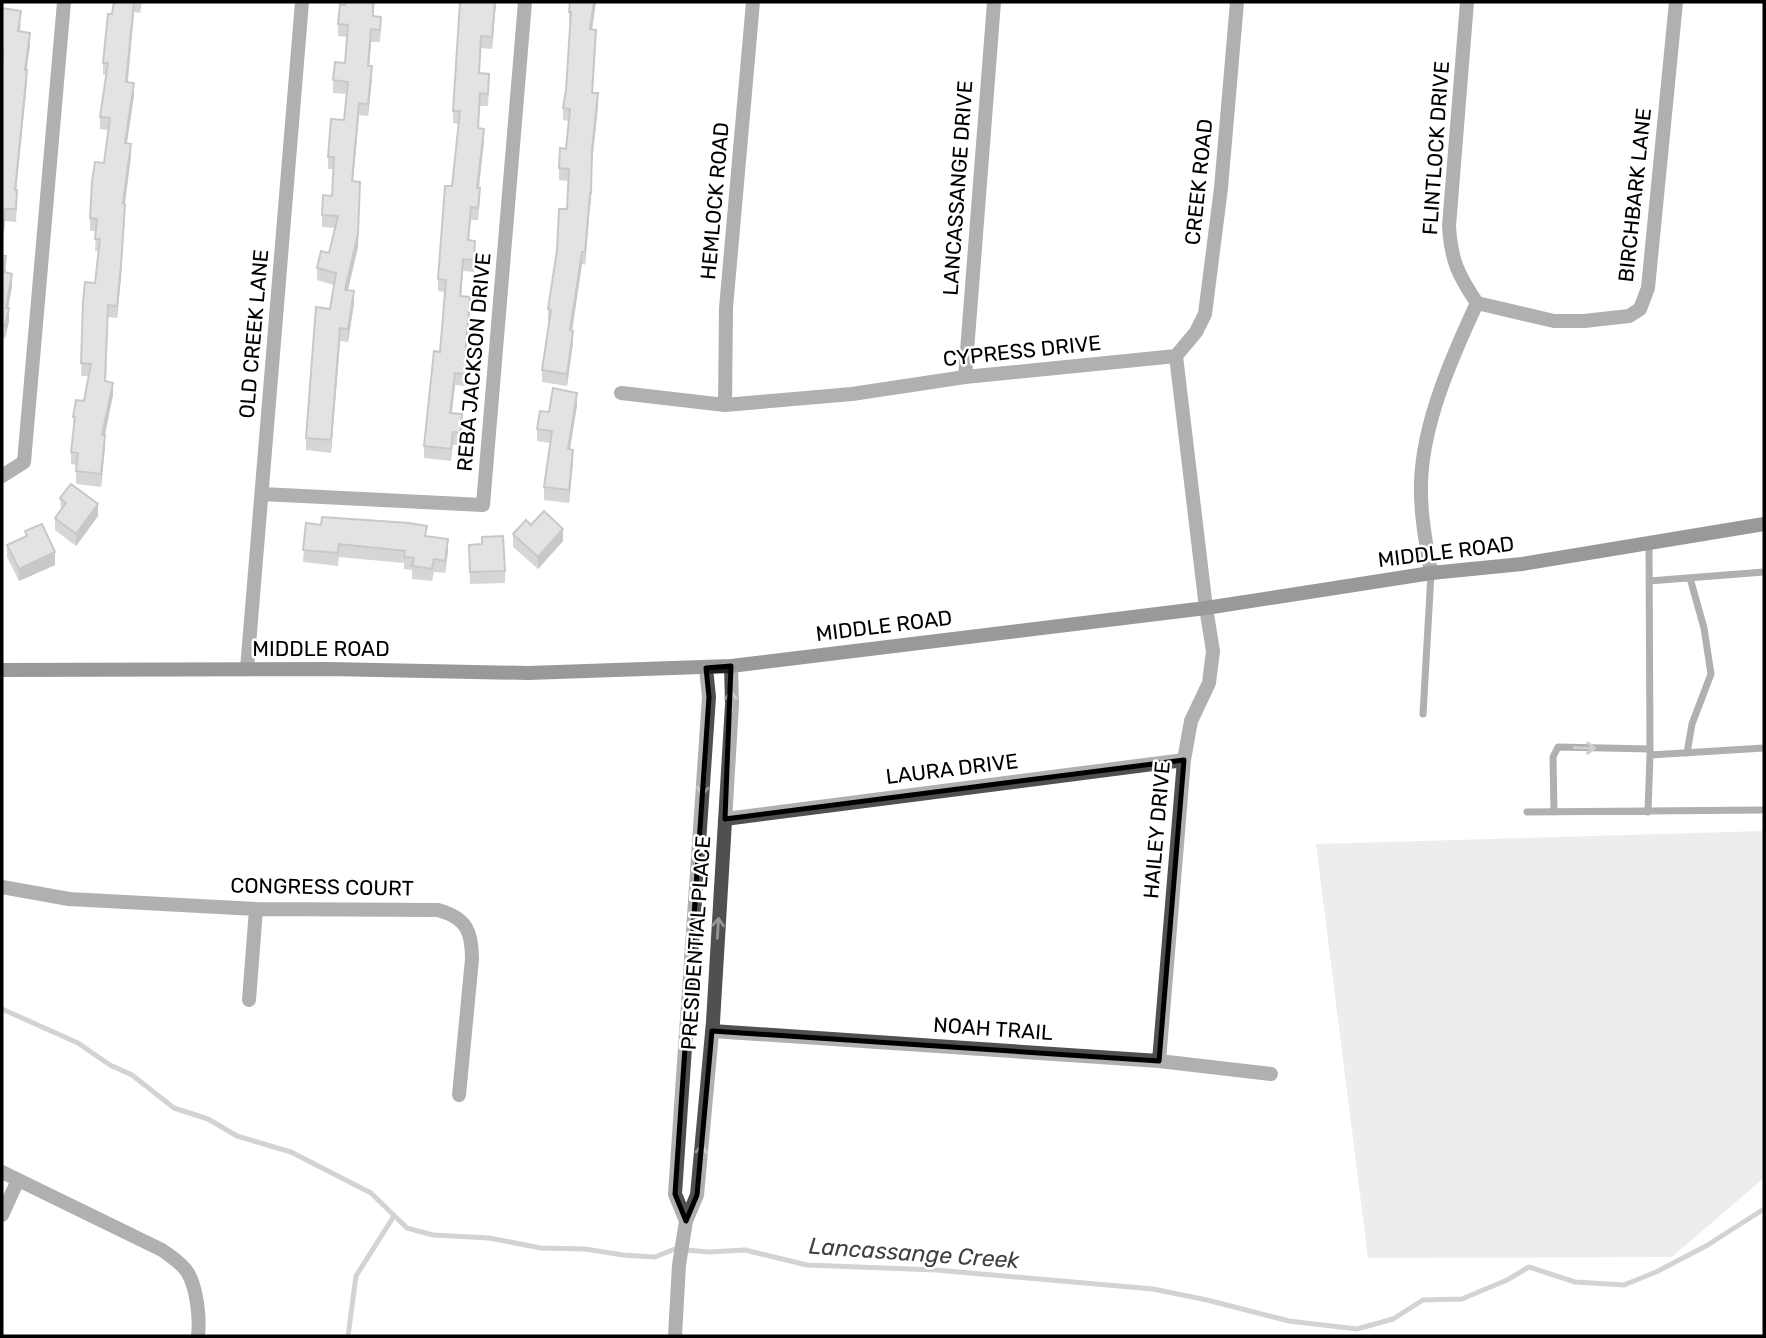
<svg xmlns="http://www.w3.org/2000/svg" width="1766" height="1338" viewBox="0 0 1766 1338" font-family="Rubik,sans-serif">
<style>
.grass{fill:#d7d7d7}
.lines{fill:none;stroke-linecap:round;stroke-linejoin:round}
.stream{stroke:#9e9e9e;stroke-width:5}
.lane{stroke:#505050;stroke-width:7}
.street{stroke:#505050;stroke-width:14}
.secondary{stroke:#1d1d1d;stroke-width:14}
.wall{fill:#a5a5a5}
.shaded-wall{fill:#868686}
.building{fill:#c0c0c0;stroke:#868686;stroke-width:2}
.oneway{stroke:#969696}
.marked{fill:none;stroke:#000;stroke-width:5;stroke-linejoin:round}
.labels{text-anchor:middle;stroke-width:5;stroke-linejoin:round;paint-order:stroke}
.street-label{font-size:21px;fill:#000;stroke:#fff}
.water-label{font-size:23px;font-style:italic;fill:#3f3f3f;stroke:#fff}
</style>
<rect width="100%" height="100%" fill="#fff"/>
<path class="grass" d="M1764,831V1178L1672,1257L1368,1258L1316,844Z"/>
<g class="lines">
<path class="stream" d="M2,1009L78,1043L110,1065L132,1075L174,1108L208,1119L237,1136L291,1152L371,1193L407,1228L433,1235L489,1238L541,1248L585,1249L623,1255L655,1257L675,1249L709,1252L745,1250L807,1265L936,1270L1153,1289L1207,1300L1289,1321L1357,1329L1393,1319L1423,1300L1462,1299L1507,1280L1529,1267L1575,1282L1624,1285L1656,1272L1706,1246L1764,1209
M348,1336L356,1276L394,1216"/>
<path class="lane" d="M1649,543L1650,755L1764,748
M1649,581L1764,572
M1423,714L1431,574
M1687,753L1692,724L1711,674L1704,628L1690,578
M1527,812L1764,810
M1554,812L1553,757L1558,747L1650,749
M1648,812L1650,755"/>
<path class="street" d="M1477,303L1554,321H1584L1629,316L1640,309L1648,288L1676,2
M1176,356L1196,332L1205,314L1221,188L1237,2
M965,377L994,2
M621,393L725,405L852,394L965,377L1176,356
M725,405L726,308L753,2
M2,476L24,462L64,2
M262,494L483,505L525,2
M1431,573C1426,543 1420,513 1421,482C1423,422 1452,357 1477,303C1458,275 1451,260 1449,226L1467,2
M247,669L302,2
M725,819L1184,760
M2,887L69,899L256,909L438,910C467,918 472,932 472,959L459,1095
M249,1000L256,909
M712,1031L1159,1061L1271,1074
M1159,1061L1184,760L1191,721L1209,683L1213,651L1206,608L1176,356
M2,1172L162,1250C170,1256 182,1263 188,1273C197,1289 200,1318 198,1336
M2,1215L18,1180
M686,1221L675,1194L709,697L706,668
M675,1336L679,1265L686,1221L697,1195L713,1022L732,704L731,666"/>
<path class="secondary" d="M2,670L329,669L528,673L731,666L1206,608L1431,573L1522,564L1764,524"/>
</g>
<path class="wall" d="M114,2H142L140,13L134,12L128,82L134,95L127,143L131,156L125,203V216L121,277L117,318L108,317L106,381L113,395L105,435V447L101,487L76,484V465L71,464V452L74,429L73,417L84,401L89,376H81L83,302L95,283L98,251H95L96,231H90V218L104,163L108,130L100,129V117L106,75H103V63Z
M346,2H375L373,16L381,29L380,42H371L369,66L372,78L368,116L359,115L353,181L358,247L348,290L354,303L348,342L340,341L331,453L306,450V438L334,285L317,280V268L329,253L335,228L322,227V215L332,196L333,169H328V157L344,120L347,94L333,93V80L345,63L347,37L338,36V24Z
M460,2H496L492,49L481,48L479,73L489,86L488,106H480L478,128L484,141L479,188L480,201L478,220H471L469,241L475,253L474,272L463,271L461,297L470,310L466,355L467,368L465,386L455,385L452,413L462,426L460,445H453L451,461L424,458V446L440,352L445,292L438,291V279L452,186L459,124L453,123V111Z
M570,2H596L592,29L596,42L593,93L598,106L592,163L591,205H590L585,265L582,264L572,331L573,343L567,386L542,382V370L549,322L548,321V309L567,209L568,181L559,180V168L566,149L569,121L563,120V108L566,90L570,24H569V12Z
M2,8L21,23L20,31L30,45L26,70L27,82L16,190L17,203L16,222L5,221L3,243H2Z
M2,256L6,269V272L12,286L8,308L9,321L5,338H2Z
M577,405L570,449L573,462L569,503L544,500V487L550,443L537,441V429L549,412Z
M60,498L98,516L76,546L55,530V518L61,510Z
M306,523L427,536L448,551L445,573L434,572L432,581L412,579V570L404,569V563L339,557L338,566L303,562Z
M531,525L563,541L538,569L513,547V534Z
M25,531L55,565L19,581L7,557V545L25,537Z
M469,545L505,571V583L470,584Z"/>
<path class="shaded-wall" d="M134,2V12L126,94V82Z
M495,2H496L492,49V37Z
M594,2H596L590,42V29Z
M371,29V42L368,78V66Z
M30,33V45L25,82V70Z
M372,66V78L368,116V104Z
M27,70V82L15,202V190Z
M134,83V95L125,155V143Z
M598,93V106L592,163L591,205L592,150Z
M359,103V115L352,193V181Z
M484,129V141L477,201V188Z
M131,144V156L123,216V203Z
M360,182L358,247L345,302V290Z
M590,193V205L585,265V252Z
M125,204L121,277L117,318V306Z
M582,252V264L570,343V330Z
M463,259V271L460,309V296Z
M12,274V286L6,320V308Z
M354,291V303L348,342V329Z
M470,297V310L465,367V355Z
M9,308V321L5,338V326Z
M340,328V341L331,453V440Z
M573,331V343L567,386V374Z
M467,355V368L465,386V374Z
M455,373V385L450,425V413Z
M113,383V395L102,447V435Z
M577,393V405L568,461V449Z
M105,435V447L101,487V474Z
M573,450V462L569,503V490Z
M98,504V516L76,546V534Z
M563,529V541L538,569V557Z
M448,539V551L445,573V561Z
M55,552V565L19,581V569Z"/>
<path class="building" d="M114,2H134L126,82L134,83L125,143L131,144L123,203L125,204L121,265L117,306L108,305L105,381L113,383L102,435H105L101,474L76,471L78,453L71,452L75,417H73L76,400L84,401L91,364L81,363L83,302L85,282L95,283L100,239H95L97,219L90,218L92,181L95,162L104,163L110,118L100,117L108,63H103L108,14H112Z
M346,2H373V16L381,17L380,30L371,29L368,66H372L368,104L359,103L352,181L360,182L358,234L345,290L354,291L348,329L340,328L331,440L306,438L316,307L330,309L336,273L317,268L321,251L329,253L338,216L322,215L323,195L332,196L334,157H328L331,119L344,120L348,82L333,80L335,62L345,63L348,25L338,24L340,4L345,5Z
M460,2H495L492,37L481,36L479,73L489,74L488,94L480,93L478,128L484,129L477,188H480L478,208L471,207L468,240L475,241L474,260L463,259L460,296L470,297L465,355H467L465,374L455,373L450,413L462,414L460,433L453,432L451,449L424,446L434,351L440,352L446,280L438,279L445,186H452L460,111H453Z
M570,2H594L590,29L596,30L592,93H598L592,150L591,193H590L585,252H582L570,330L573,331L567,374L542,370L551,310L548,309L557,250L559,209H567L569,169L559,168L560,148L566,149L570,109L563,108L566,90L571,12H569Z
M2,8L21,11L18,31L30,33L25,70H27L15,190H17L16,209H5L3,231L2,230V63L3,49H2Z
M2,256H6L4,272L12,274L6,308H9L5,326L2,325Z
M553,388L577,393L568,449L573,450L569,490L544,487L552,431L537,429L540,411L549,412Z
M71,484L98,504L76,534L55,518L66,503L60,498Z
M544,511L563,529L538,557L513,534L526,520L531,525Z
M322,517L409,523L427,526L425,536L448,539L445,561L434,559L432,569L412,566L414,558L404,557L405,551L339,544L338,553L303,550L306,523L321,525Z
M42,524L55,552L19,569L7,545L27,536L25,531Z
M503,536L505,571L470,572L469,545L482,544V537Z"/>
<defs><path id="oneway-shaft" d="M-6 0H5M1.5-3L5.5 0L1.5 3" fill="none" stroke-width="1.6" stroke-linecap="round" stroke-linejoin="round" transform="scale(1.75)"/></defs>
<g class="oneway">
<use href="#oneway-shaft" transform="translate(731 701) rotate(-91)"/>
<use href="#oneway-shaft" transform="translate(1585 748) rotate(2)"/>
<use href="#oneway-shaft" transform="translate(703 785) rotate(94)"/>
<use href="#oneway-shaft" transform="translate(718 928) rotate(-86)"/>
<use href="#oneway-shaft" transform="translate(701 1155) rotate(-85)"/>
</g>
<path d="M0 0H1766V1338H0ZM731,666L725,819L1184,760L1159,1061L712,1031L697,1195L686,1221L675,1194L709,697L706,668Z" fill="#fff" fill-opacity=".55" fill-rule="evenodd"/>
<path class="marked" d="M731,666L725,819L1184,760L1159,1061L712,1031L697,1195L686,1221L675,1194L709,697L706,668Z"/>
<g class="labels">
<g class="street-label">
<text transform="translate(1436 148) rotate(-86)" y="7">FLINTLOCK DRIVE</text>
<text transform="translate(1199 182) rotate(-84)" y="7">CREEK ROAD</text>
<text transform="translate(958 188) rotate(-86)" y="7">LANCASSANGE DRIVE</text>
<text transform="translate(1635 195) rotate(-84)" y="7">BIRCHBARK LANE</text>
<text transform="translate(715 201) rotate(-85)" y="7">HEMLOCK ROAD</text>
<text transform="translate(254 334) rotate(-85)" y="7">OLD CREEK LANE</text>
<text transform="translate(1022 351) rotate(-6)" y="7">CYPRESS DRIVE</text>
<text transform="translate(474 362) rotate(-85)" y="7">REBA JACKSON DRIVE</text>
<text transform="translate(1446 552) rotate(-7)" y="7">MIDDLE ROAD</text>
<text transform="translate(884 626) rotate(-7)" y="7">MIDDLE ROAD</text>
<text x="321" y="656">MIDDLE ROAD</text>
<text transform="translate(952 769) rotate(-7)" y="7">LAURA DRIVE</text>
<text transform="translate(1157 830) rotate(-85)" y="7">HAILEY DRIVE</text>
<text transform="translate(322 887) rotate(1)" y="7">CONGRESS COURT</text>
<text transform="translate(696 943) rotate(-86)" y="7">PRESIDENTIAL PLACE</text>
<text transform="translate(993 1029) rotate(4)" y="7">NOAH TRAIL</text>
</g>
<g class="water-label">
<text transform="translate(914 1253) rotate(4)" y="8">Lancassange Creek</text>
</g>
</g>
<rect width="1766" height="1338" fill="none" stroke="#000000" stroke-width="7"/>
</svg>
